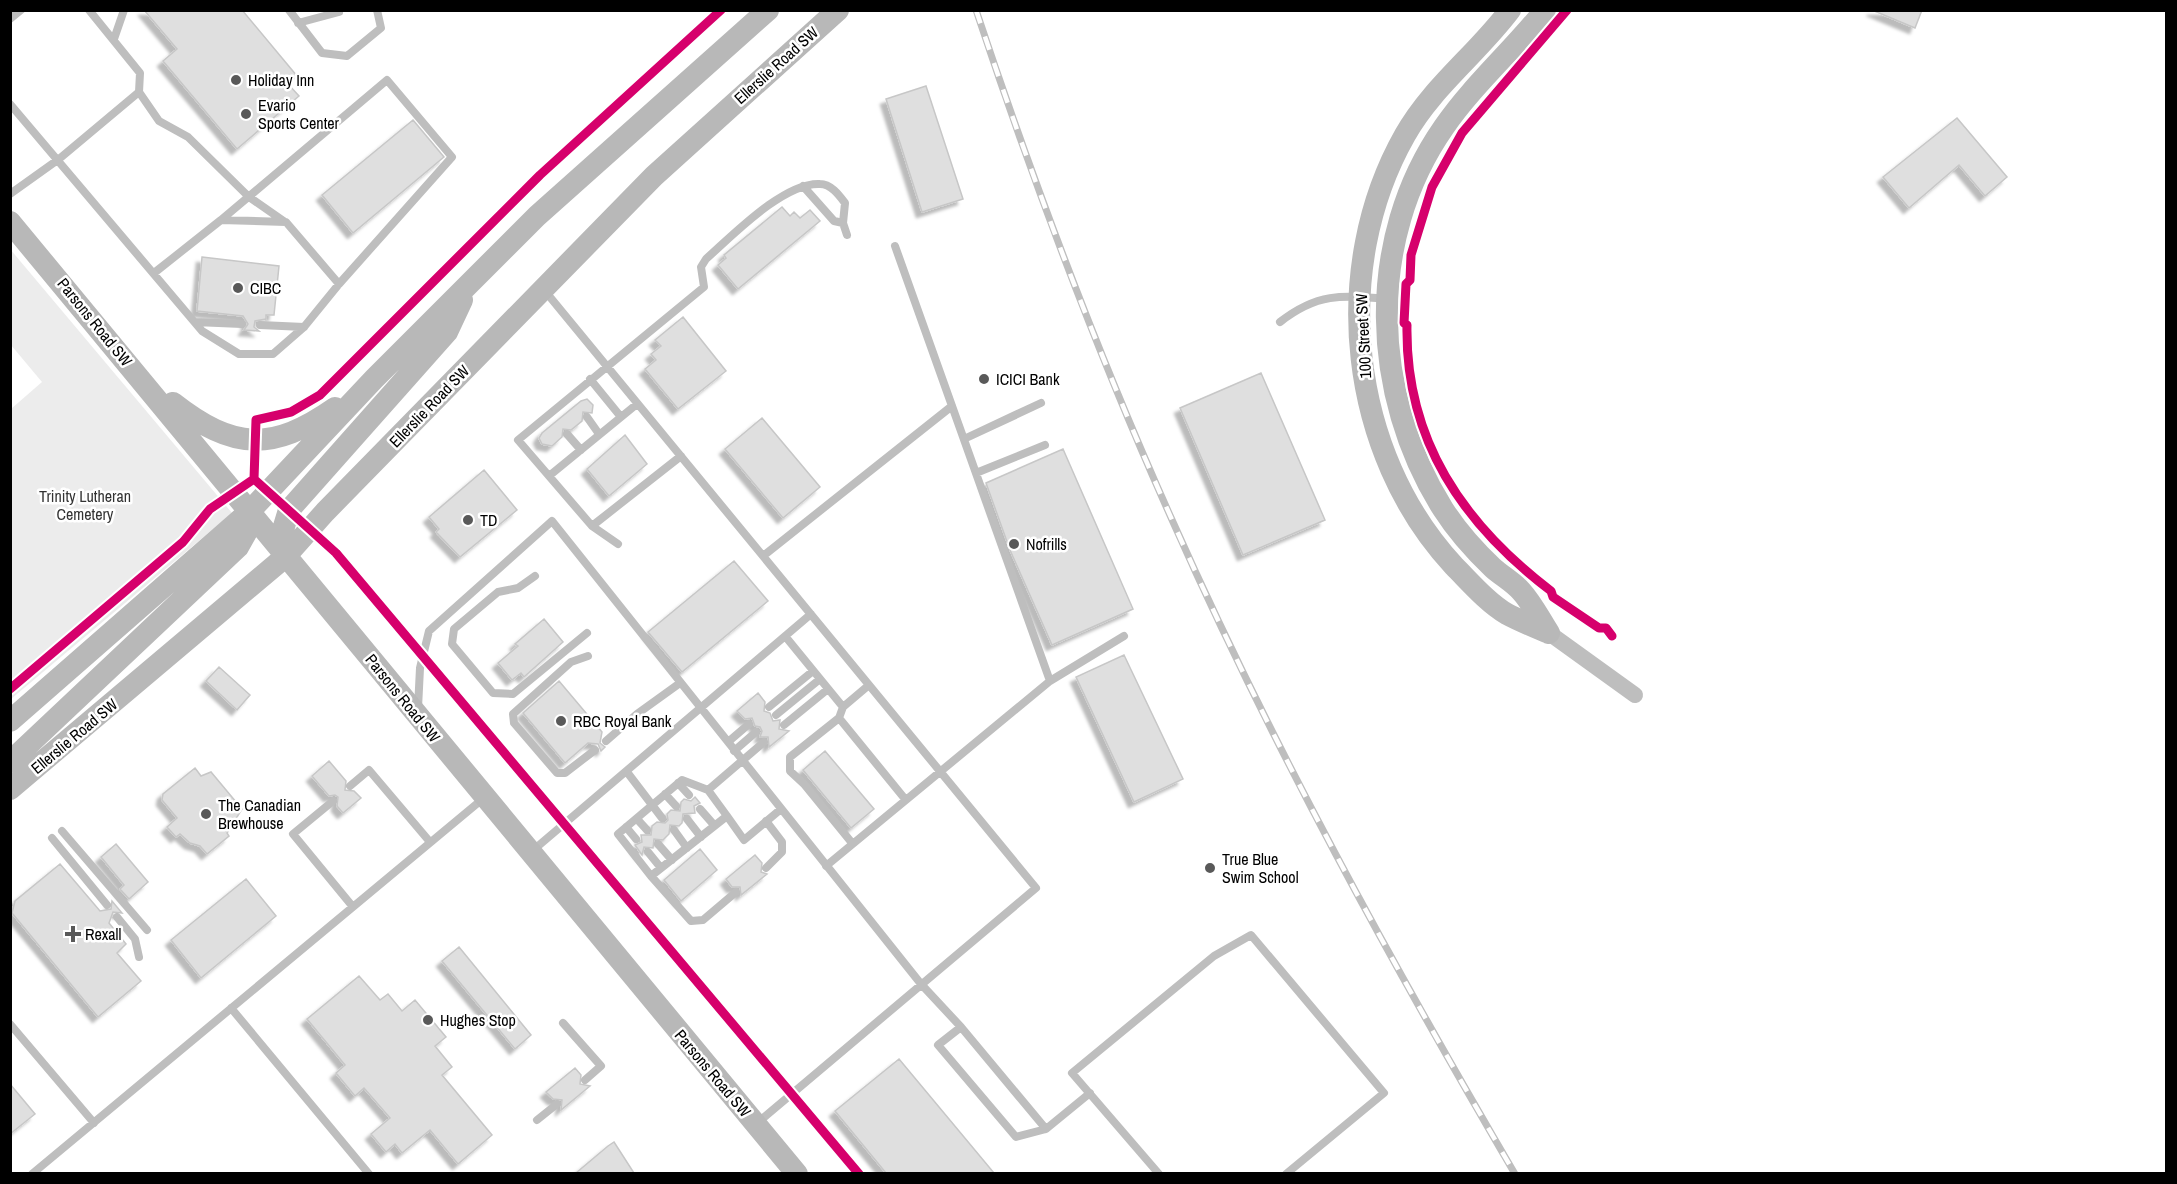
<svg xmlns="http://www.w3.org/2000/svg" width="2177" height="1184" viewBox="0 0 2177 1184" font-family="'Archivo Narrow',sans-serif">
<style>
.green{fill:#ececec}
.building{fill:#dfdfdf;stroke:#c7c7c7;stroke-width:1.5;filter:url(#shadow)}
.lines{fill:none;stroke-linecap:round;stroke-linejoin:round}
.lane{stroke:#bebebe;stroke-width:8}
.street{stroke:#bebebe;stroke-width:16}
.secondary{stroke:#b8b8b8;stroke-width:22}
.rail-casing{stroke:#bebebe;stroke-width:7}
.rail{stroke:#fff;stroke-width:4.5;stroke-dasharray:14;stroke-linecap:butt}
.cycleway-casing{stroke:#fff;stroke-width:13}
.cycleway{stroke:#d6006c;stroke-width:9}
.poi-dot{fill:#595959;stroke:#fff;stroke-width:2}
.labels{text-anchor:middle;stroke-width:5;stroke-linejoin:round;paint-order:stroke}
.street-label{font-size:16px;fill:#000;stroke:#fff}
.poi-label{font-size:16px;fill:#000;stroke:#fff;text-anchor:start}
.park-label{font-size:16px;fill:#333;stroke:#fff}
</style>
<defs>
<filter id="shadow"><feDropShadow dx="-5.5" dy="5.5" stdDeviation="1.5" flood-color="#0004"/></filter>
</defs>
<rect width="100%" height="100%" fill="#fff"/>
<path class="green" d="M10,249L232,513L11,699V409L42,382L11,345Z"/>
<path class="building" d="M144,10H242L297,76L288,84L299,96L237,149L163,61L177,49Z
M1872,10H1922L1915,28Z
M926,86L963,199L922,212L886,99Z
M1957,118L2007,177L1985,196L1959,165L1909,208L1883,177Z
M413,120L444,157L353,233L322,195Z
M782,207L790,216L794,212L800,218L810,210L820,221L738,289L718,265L726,258L724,255Z
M202,257L279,266L274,315H266V319L255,321L254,327L259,331L244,330L248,324L243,316L197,311Z
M683,317L726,371L678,409L645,369L656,360L651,354L661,346L655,340Z
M1261,373L1325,520L1243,555L1180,408Z
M587,399L593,405L592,413L583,412L582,421L571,430L563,429L562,437L552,446L542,444L539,438L542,433L581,401Z
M762,418L820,487L783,518L725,449Z
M625,435L647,464L609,496L587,469Z
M1063,449L1133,609L1052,645L1010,550L986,483Z
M484,470L517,510L460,557L436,532L439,529L429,517Z
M734,561L768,601L682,672L648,632Z
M544,619L563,642L524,677L521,673L512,680L498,663L518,646L515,644Z
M1124,655L1183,779L1134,802L1076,677Z
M219,667L250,695L237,710L206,681Z
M559,681L602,732L600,743L605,747L601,751L598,744L588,743L565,763L523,713Z
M758,693L765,702L764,711L770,713L773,721L780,720L779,729L789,731L769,747L768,737H760L762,731L760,727L755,726L752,718L745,719L737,711Z
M825,751L874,809L851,828L803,770Z
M329,761L346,781L345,790L354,791L361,798L343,813L337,806L338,797L335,795L329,796L312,776Z
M195,768L201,776L211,772L242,809L227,833L229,836L207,854L200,846L190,843L180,834L176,837L167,827L177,818L162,800L163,794Z
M695,797L700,803L694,806L695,813L683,814L682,823L679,826L670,825L669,834L663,840L654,839L653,848L644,847L642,855L635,845L642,842L641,835H651L652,826L657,822L665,823L668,820L667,814L671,810L680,811L681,802L684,799L691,801Z
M116,844L148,882L129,899L120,889L124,885L101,857Z
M700,849L717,870L681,901L664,880Z
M755,855L762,863L761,872L767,874L741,895L740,887H732L726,879Z
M60,864L100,911L111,909L112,901L122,913L113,912L109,923L126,944L117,953L141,981L98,1017L12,913L15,901Z
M246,879L276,916L201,978L171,940Z
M459,947L531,1035L515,1049L442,961Z
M359,976L380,1000L388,994L402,1011L415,1000L446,1037L435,1046L452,1067L442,1075L492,1135L458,1164L430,1130L402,1153L395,1144L386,1152L371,1134L390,1118L364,1088L355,1096L336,1073L345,1065L307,1019Z
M899,1059L994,1173H886L835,1111Z
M575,1068L581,1075L580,1084L590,1086L561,1110L562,1100L553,1099L546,1092Z
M10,1084L35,1114L10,1134Z
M614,1142L634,1173H576L608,1146Z"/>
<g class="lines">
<path class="lane" d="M289,10L322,53L347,56L381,28L377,10
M10,19L21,10
M298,23L339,12
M114,39L124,10
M139,92L159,121L188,137L249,197L285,222
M10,104L202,331L239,354H273L304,327L339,284L286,222L221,220L154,273
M803,186L834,221L843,223
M10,194L59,159L139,92L140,73L89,10
M221,220L387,80L452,157L339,284
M895,246L1050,681
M545,291L1036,888L756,1124
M195,322L242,324
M1280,322C1317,293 1341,295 1386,299
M260,325L304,327
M590,379L621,417
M587,417L599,434
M567,434L581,450
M964,439L1041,403
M976,473L1045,445
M549,476L637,404
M592,526L681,456
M618,544L592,526L518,440L704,287L701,267L706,259C732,236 784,182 820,184C831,184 839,195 845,203L843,223L847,235
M763,556L952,406
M535,576L518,588L498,592L454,629L452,644L493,693L513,694L587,633
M785,636L843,707L869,685
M588,656L571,662L513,714L514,723L557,773H565L595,750
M769,707L813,671
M843,707L839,718L790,757V771L804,784L852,843
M418,708L420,668L429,631L552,521L921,984L961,1027L1046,1129L1016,1137L938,1045L961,1027
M776,715L820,679
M839,718L905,799
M784,725L828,689
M606,741L637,714L680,683
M728,742L749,724
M764,742L708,790L682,780L618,834L651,876L727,816L744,840L781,809
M734,751L756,732
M627,772L662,818
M678,783L689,795
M350,786L369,770L430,842
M708,790L727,816
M665,794L676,806
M333,801L293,834L353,907
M700,809L714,825
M637,819L647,830
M687,819L701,837
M626,827L636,839
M674,830L687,848
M62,831L147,930
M52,838L107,905
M658,844L672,860
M531,852L811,614
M648,852L661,868
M826,866L1050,681L1124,636
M766,868L782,852V842L766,821
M651,876L691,921L703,920L736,892
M117,917L135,939L139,957
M231,1008L369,1174
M563,1023L601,1066L585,1080
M10,1024L94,1123
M537,1120L557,1104
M1046,1129L1090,1093
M32,1174L485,797
M1159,1174L1072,1073L1214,956L1251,935L1384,1093L1286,1174"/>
<path class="street" d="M1549,633L1635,695"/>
<path class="secondary" d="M1510,10C1477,54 1432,87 1405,135C1329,269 1349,453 1454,566C1470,582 1487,602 1507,614C1520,621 1535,627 1549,633
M1545,10C1513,50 1473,85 1444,127C1365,240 1371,395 1443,509C1457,531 1474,550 1493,568C1502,576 1513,582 1521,591C1532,603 1540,619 1549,633
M10,222L797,1174
M173,403C233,450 272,452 335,408
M285,557L282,533L289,510L447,332L462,300
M10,721L249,512L374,379L537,216L768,10
M10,762L238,547L247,531L249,512
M10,789L285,557L325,512L654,176L838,10"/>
<defs>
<path id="rail" d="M976,10C1034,184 1098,355 1173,522C1273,747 1391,962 1515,1174"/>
</defs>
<use href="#rail" class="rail-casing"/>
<use href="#rail" class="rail"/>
<defs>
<path id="cycleway" d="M1567,10L1462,133L1432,187L1411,255L1410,280L1406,284L1404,323L1407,325C1405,440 1463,524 1551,591L1553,597L1599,628H1606L1612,636
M254,479L336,553L859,1174
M254,479L256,420L291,412L320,395L540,175L721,10
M10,689L183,542L210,509L254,479"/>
</defs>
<use href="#cycleway" class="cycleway-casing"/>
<use href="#cycleway" class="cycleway"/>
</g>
<g class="poi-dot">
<circle cx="236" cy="80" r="6"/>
<circle cx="246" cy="114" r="6"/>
<circle cx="238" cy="288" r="6"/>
<circle cx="984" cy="379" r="6"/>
<circle cx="468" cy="520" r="6"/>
<circle cx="1014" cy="544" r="6"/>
<circle cx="561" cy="721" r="6"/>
<circle cx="206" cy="814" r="6"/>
<circle cx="1210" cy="868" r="6"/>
<path d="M70 925h6v6h6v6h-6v6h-6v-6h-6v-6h6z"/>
<circle cx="428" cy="1020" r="6"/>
</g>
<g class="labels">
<g class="street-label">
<text transform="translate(776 65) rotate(-42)" y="6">Ellerslie Road SW</text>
<text transform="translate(95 322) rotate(51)" y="6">Parsons Road SW</text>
<text transform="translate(1363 336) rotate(-93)" y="6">100 Street SW</text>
<text transform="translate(429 406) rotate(-46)" y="6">Ellerslie Road SW</text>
<text transform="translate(403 698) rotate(51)" y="6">Parsons Road SW</text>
<text transform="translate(74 736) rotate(-40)" y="6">Ellerslie Road SW</text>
<text transform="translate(713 1073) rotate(50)" y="6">Parsons Road SW</text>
</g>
<g class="poi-label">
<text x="248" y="86">Holiday Inn</text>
<text x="258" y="111">Evario<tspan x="258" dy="18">Sports Center</tspan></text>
<text x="250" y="294">CIBC</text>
<text x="996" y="385">ICICI Bank</text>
<text x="480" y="526">TD</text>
<text x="1026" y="550">Nofrills</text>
<text x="573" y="727">RBC Royal Bank</text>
<text x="218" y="811">The Canadian<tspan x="218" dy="18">Brewhouse</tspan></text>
<text x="1222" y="865">True Blue<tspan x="1222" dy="18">Swim School</tspan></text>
<text x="85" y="940">Rexall</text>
<text x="440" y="1026">Hughes Stop</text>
</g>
<g class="park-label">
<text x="85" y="502">Trinity Lutheran<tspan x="85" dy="18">Cemetery</tspan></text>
</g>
</g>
<rect width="2177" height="1184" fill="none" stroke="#000000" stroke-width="24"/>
</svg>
